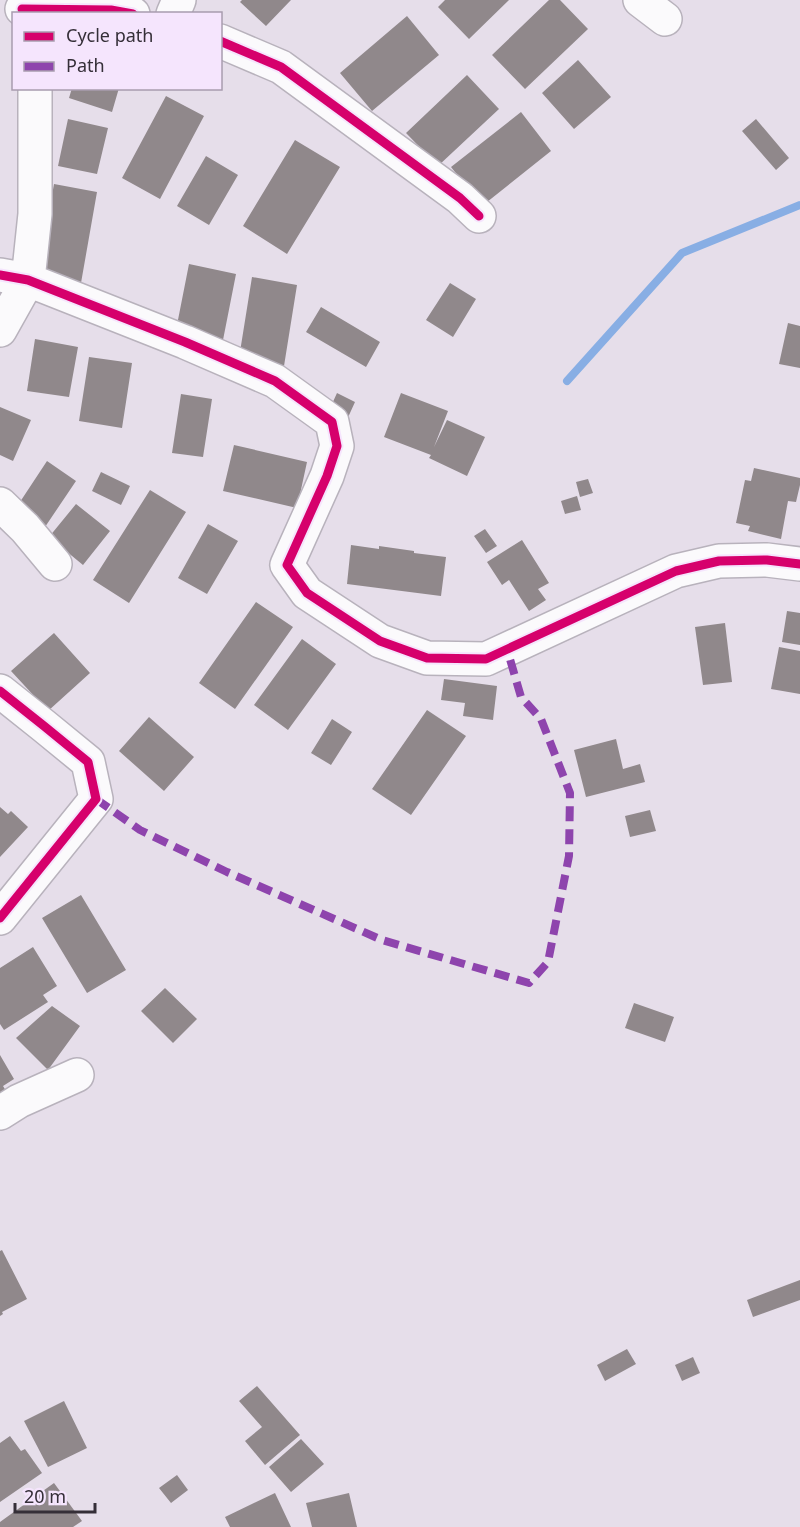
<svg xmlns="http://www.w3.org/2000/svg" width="800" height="1527" viewBox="0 0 800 1527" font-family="'Noto Sans',sans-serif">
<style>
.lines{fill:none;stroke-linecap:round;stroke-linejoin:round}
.stream{stroke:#88aee4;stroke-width:8}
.building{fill:#90888b}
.minor-casing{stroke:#b8b2bc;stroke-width:36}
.minor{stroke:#fbfafc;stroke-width:33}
.quiet{stroke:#8e44ad;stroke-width:8;stroke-dasharray:15 8;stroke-linecap:butt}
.cycleway-casing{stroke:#f5e5fd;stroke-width:13}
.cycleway{stroke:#d6006c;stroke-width:9}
</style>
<rect width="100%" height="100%" fill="#e6deea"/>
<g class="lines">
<path class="stream" d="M567,381L682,253L800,205"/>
</g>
<path class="building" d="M242,0H291L266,26L240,2Z
M445,0H509L469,39L438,7Z
M549,0H560L588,29L525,89L492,55Z
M407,16L439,55L372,111L340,73Z
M578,60L611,97L574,129L542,93Z
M467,75L499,109L438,166L406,133Z
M72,88H119L112,112L69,98Z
M166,96L204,116L160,199L122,178Z
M521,112L551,151L482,206L451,167Z
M68,119L108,128L97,174L58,166Z
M756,119L789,158L776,170L742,131Z
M295,140L340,167L287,254L243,226Z
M206,156L238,175L209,225L177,206Z
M54,184L97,192L81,283L38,275Z
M189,264L236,274L223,340L176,330Z
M252,277L297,285L284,366L239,358Z
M450,283L476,299L453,337L426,320Z
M321,307L380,342L366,367L306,332Z
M788,323L800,326V368L779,364Z
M35,339L78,347L69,397L27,391Z
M89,357L132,363L122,428L79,421Z
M337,393L355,402L345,424L327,415Z
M401,393L448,411L434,447L447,420L485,437L467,476L429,458L431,455L384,437Z
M181,394L212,399L203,457L172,453Z
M0,407L31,420L13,461L0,455Z
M234,445L307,462L297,508L223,491Z
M47,461L76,481L45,527L16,508Z
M754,468L800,478V485L796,502L788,501L781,539L748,531L750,526L736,523L745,480L751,481Z
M101,472L130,486L121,505L92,491Z
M588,479L593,493L580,497L576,482Z
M150,490L186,512L129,603L93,580Z
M577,496L581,510L565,514L561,501Z
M76,504L110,531L83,565L49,537Z
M208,524L238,541L207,594L178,578Z
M485,529L497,546L486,553L474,536Z
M522,540L549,583L538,589L546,600L529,611L509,580L502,585L487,562Z
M351,545L379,549V546L414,551V553L446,557L441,596L347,584Z
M256,602L293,627L235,709L199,683Z
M787,611L800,613V645L782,642Z
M725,623L732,682L703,685L695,627Z
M54,633L90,673L48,711L11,671Z
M302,639L336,664L288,730L254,705Z
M779,647L800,651V694L771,689Z
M444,679L497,686L493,720L463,716L465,703L441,700Z
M427,710L466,736L411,815L372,789Z
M149,717L194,757L164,791L119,751Z
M332,719L352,732L331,765L311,753Z
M616,739L623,769L640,764L645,782L586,797L574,750Z
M0,807L8,814L11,811L28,827L0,857Z
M650,810L656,831L630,837L625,816Z
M81,895L126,970L87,993L42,918Z
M33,947L57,986L43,995L48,1002L4,1030L0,1024V968Z
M165,988L197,1019L173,1043L141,1011Z
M634,1003L674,1017L665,1042L625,1028Z
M52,1006L80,1026L48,1070L16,1038Z
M0,1055L14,1079L3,1086L6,1091L0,1095Z
M2,1250L27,1299L2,1312L3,1314L0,1316V1251Z
M800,1280V1300L753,1317L747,1300Z
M627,1349L636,1364L605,1381L597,1365Z
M693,1357L700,1373L682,1381L675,1365Z
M257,1386L300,1435L265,1465L245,1441L262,1427L239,1401Z
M64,1401L87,1448L48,1467L24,1421Z
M10,1436L21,1451L25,1449L42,1473L0,1502V1443Z
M301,1439L324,1464L291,1492L269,1467Z
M177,1475L188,1490L171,1503L159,1488Z
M54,1483L82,1521L73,1527H0V1522Z
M275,1493L291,1527H230L225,1517Z
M349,1493L357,1527H312L306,1503Z"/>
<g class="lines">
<defs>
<path id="minor" d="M640,0L665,19
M22,9L111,10L133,14
M173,14L179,0
M220,41L281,67L460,198L479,216
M0,275L28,280L185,342L275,381L332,422L337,446L327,476L287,565L307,593L380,641L427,658L486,659L676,571L719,561L767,560L800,564
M0,330L28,280L35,214V88
M0,504L25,528L55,564
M0,691L44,726L88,762L96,799L0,918
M0,1113L19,1101L77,1075"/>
</defs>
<use href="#minor" class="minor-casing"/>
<use href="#minor" class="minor"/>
<path class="quiet" d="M96,799L140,830L227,872L382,940L529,983L548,962L569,856L570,793L541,719L521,697L507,649"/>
<defs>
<path id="cycleway" d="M22,9L111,10L133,14
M220,41L281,67L460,198L479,216
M0,275L28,280L185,342L275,381L332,422L337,446L327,476L287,565L307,593L380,641L427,658L486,659L676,571L719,561L767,560L800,564
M0,691L44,726L88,762L96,799L0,918"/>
</defs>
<use href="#cycleway" class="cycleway-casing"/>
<use href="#cycleway" class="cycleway"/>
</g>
<rect x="12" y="12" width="210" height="78" fill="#f5e5fd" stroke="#a89cae" stroke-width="1.5"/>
<rect x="24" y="32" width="30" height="9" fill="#d6006c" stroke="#a89cae" stroke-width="1.5"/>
<text x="66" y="42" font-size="18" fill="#352f38">Cycle path</text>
<rect x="24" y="62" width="30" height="9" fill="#8e44ad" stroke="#a89cae" stroke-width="1.5"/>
<text x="66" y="72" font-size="18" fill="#352f38">Path</text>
<path d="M15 1503v9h80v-9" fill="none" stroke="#352f38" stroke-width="3"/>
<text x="24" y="1503" font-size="18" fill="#352f38" stroke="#f5e5fd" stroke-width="4.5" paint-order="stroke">20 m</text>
</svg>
